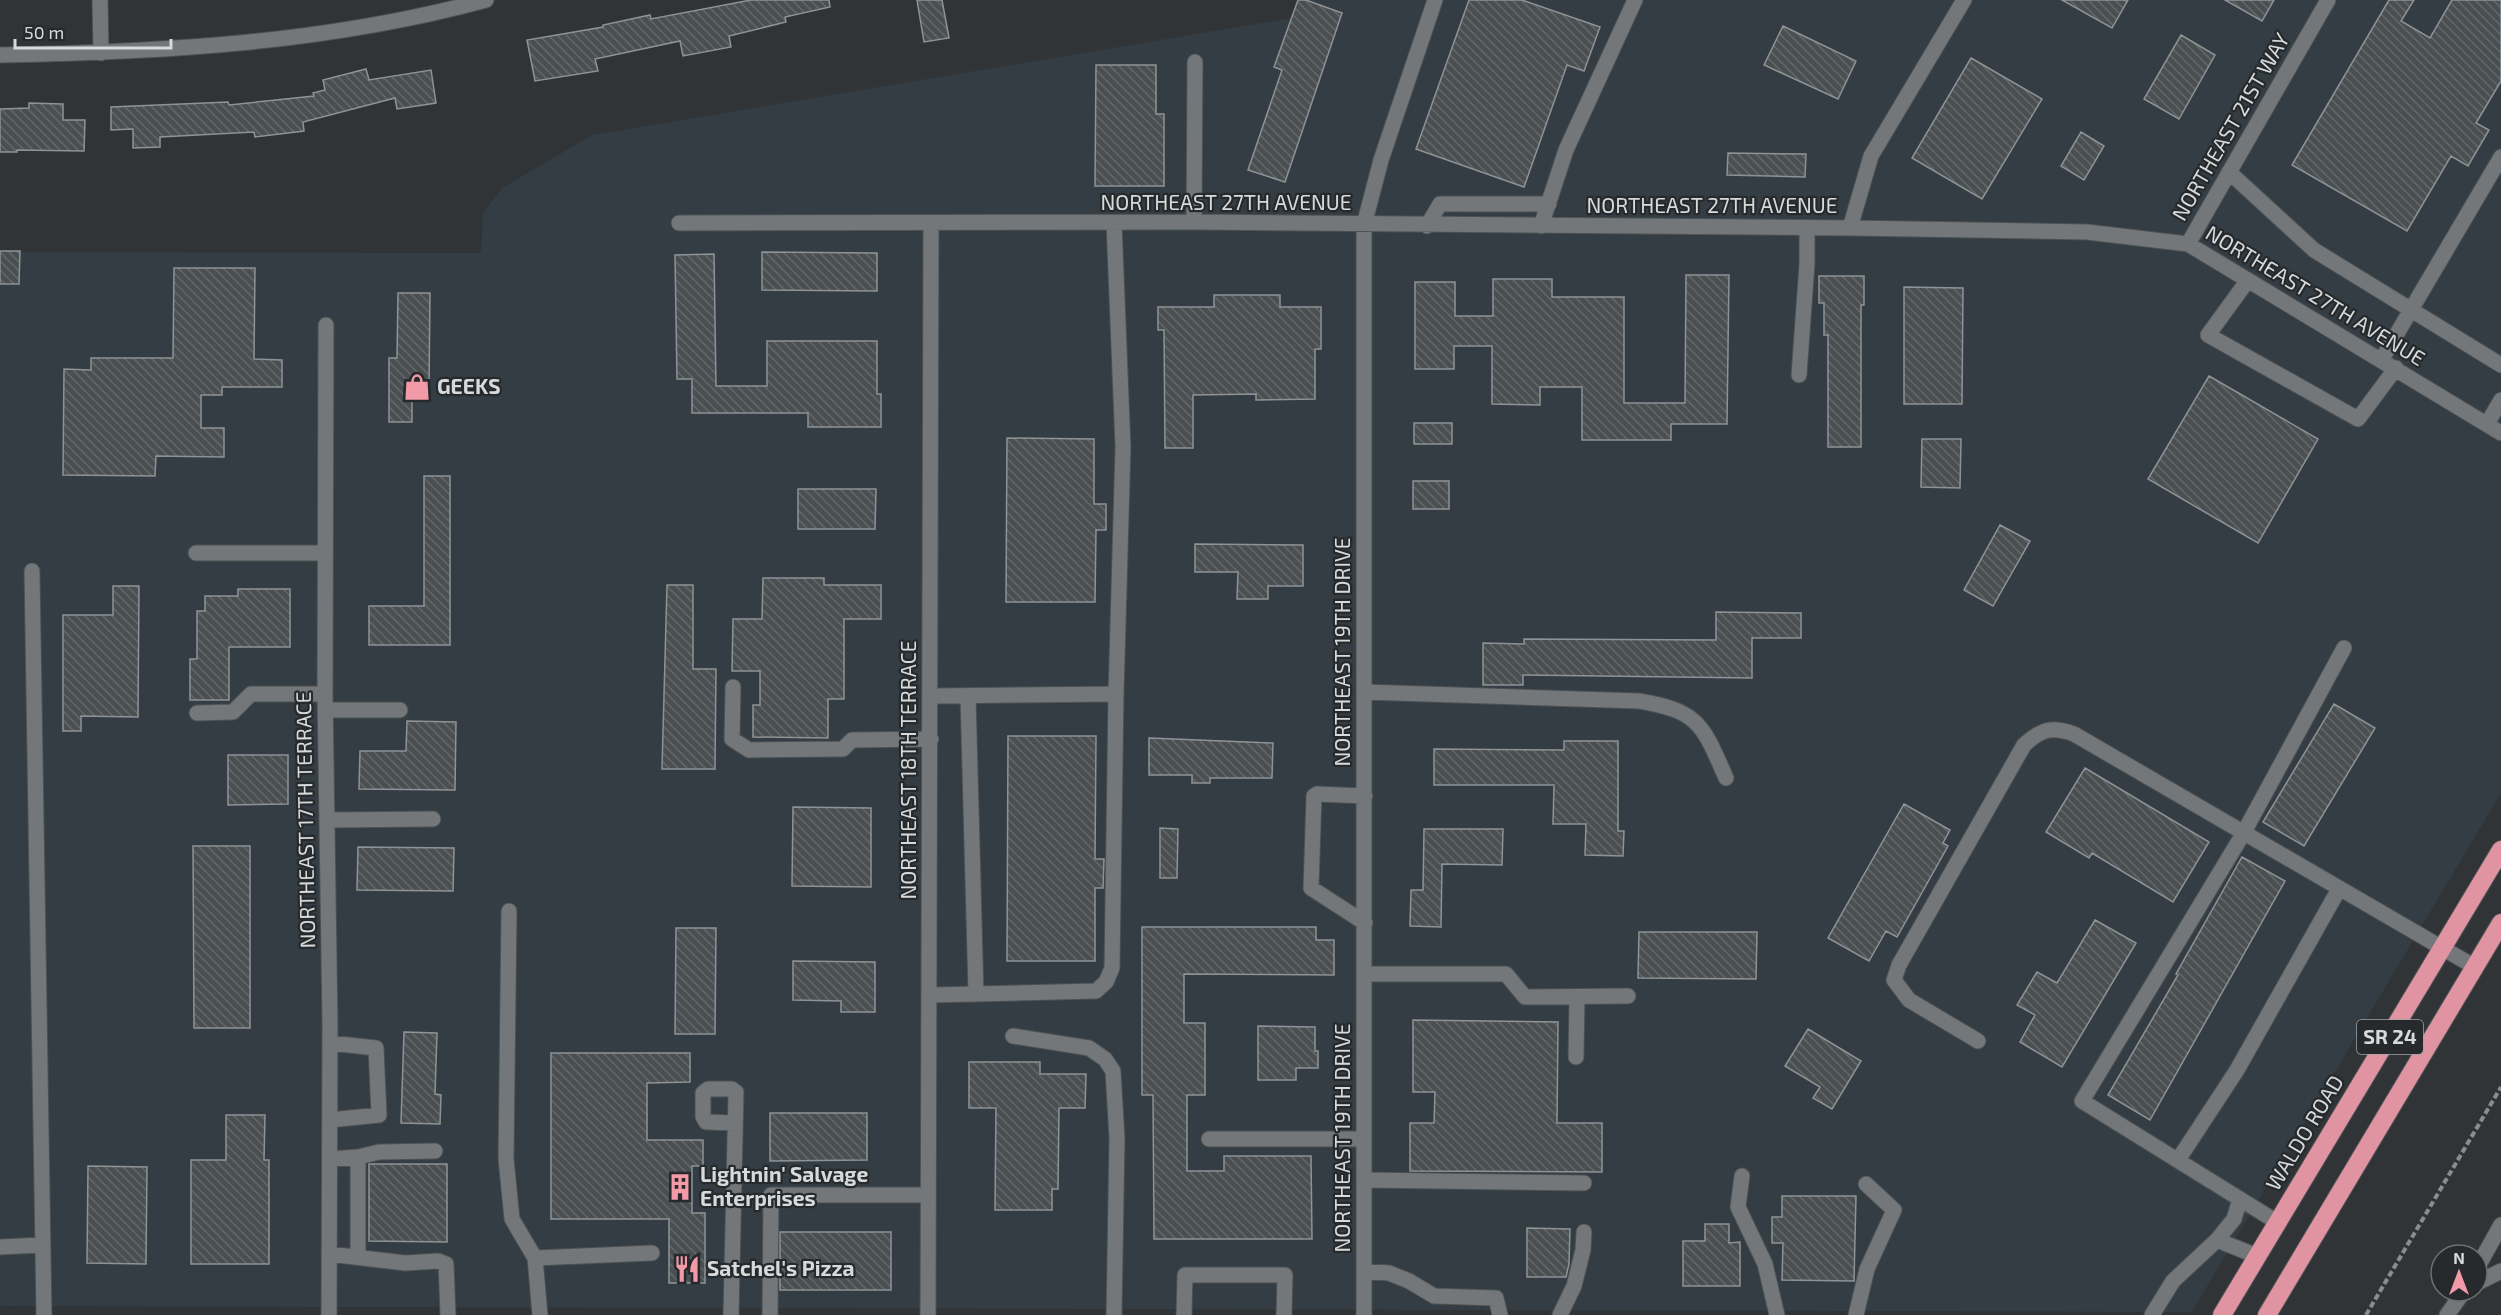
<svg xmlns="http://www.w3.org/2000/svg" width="2501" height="1315" viewBox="0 0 2501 1315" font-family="'Exo 2',sans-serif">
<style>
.built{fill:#333d43}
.building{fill:url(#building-back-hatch);stroke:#8f9396;stroke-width:1.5}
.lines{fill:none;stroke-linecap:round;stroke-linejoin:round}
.minor-casing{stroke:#4d5153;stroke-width:17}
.highway-casing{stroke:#4d5153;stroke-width:20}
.path{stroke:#8a8d8f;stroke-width:4;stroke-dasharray:6 3;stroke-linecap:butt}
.minor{stroke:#73777a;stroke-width:15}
.highway{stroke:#e094a1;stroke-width:18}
.labels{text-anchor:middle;stroke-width:4.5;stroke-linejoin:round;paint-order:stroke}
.shield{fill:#262a2c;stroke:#a2a5a6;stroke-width:1.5}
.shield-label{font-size:20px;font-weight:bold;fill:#d7dadb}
.street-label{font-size:21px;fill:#d7dadb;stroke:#262a2c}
.poi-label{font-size:21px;font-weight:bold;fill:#d7dadb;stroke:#262a2c;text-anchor:start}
</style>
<defs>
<pattern id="building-back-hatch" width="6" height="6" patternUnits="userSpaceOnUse" patternTransform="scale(1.5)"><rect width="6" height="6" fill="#4a4f51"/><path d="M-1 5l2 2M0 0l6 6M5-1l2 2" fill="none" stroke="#636869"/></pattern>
</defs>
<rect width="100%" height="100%" fill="#303436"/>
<path class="built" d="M1298,0H2501V793L2192,1312L0,1306V252L481,253L483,213L502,188L592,135L1292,18Z"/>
<path class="building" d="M751,0H829L830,7L785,17L786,22L729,36L731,47L683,56L680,41L595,59L598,71L535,81L527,40L603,27V25L650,15L651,19Z
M917,0H942L949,38L924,42Z
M1298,0H1306L1342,13L1285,182L1248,170L1282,70L1274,67Z
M1469,0H1522L1600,27L1584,71L1567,65L1524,187L1416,149Z
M2062,0H2128L2112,28Z
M2225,0H2274L2262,21Z
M2389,0H2414L2401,21L2430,38L2452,0H2501V81L2476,123L2489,130L2468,166L2451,156L2407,231L2292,165Z
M1783,26L1856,61L1838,99L1764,65Z
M2181,35L2215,55L2179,119L2144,99Z
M1971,58L2042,99L1982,199L1912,158Z
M1096,65H1156V114H1164V186H1095Z
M366,69L369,80L431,70L436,103L397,109L395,98L303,122L304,131L255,137L254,132L160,137V147L133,148V129L111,130V107L228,102L229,105L314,96L313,93L325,90L323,80Z
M29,103L63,104V120H85L84,151L17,150V152H0V109L29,108Z
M2081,132L2104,146L2084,180L2061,166Z
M1728,153L1806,154L1805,177L1727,175Z
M0,251H20L19,284H0Z
M762,252L877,253V291L762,290Z
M714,254L716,386H767V341H877V394H881V427H808V413H692V379H677L675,255Z
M174,268H255L254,359L282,360V387H222V395H201V428H224V457L156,456L155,476L63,475L64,369L91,370V358H173Z
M1686,275H1729L1727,424H1671V440H1582V387H1540V405L1492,404V346H1454V369H1415V282H1455V316H1493V279H1552V297H1624V403H1685Z
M1819,276H1864V305H1861V447H1828V335H1824V303H1819Z
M1904,287L1963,288L1962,404H1904Z
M398,293H430L429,390H412V422H389V358H397Z
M1214,295H1280V307H1321V349H1315V399L1256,400V394L1193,395V448H1165L1164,330H1158V307H1214Z
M2209,376L2318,439L2258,543L2148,479Z
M1414,423H1452V444H1414Z
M1007,438L1094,439V504H1106V530H1096L1095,602H1006Z
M1922,439H1961L1960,488L1921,487Z
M424,476H450V645H369V606H424Z
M1413,481H1449V509H1413Z
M798,489H876L875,529H798Z
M2000,525L2030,541L1993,606L1964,590Z
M1195,544L1303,545V586H1268V599H1237L1238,572H1195Z
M763,578H824V585H881V619H844V699H828V738L753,737V705H760V671H732L733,619H762Z
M667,585H693V669H716L715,769H662Z
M113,586H139L138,717L81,716V731H63V615H113Z
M238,589H290V647H229V700H190V659H197V611H205V596H238Z
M1716,612L1801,613V638H1752V678L1523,675V685H1483V643L1524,644V639L1716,640Z
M2334,704L2375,728L2304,846L2263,822Z
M407,721L456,722L455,790L359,789L360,751H406Z
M1008,736H1096L1095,859H1104L1103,888H1095V961H1007Z
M1149,738L1273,743L1272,778H1210V783H1192V775H1149Z
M1564,741H1618V831H1624L1623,856L1585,855L1586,824H1553L1554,785H1434V749L1564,750Z
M228,755H288V804L228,805Z
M2085,768L2209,842L2173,902L2092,853L2089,858L2046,832Z
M1904,804L1950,830L1943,843L1948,846L1897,937L1886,931L1869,961L1828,938Z
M793,807L871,808V887L792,886Z
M1160,828L1178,829L1177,878H1160Z
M1424,829H1503L1502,865L1442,864L1441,927L1410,926L1411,890H1423Z
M193,846H250V1028H194Z
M358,847L454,848L453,891L357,890Z
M2242,857L2285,881L2150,1120L2108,1095L2178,975L2176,974Z
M2095,920L2136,943L2062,1067L2020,1042L2035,1015L2017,1005L2037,972L2057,983Z
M1142,927H1316V940H1334V975L1184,974V1023H1205V1095H1187V1171H1224V1156H1311L1312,1239H1154L1153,1095H1142Z
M676,928H716L715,1034H675Z
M1639,932H1757L1756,979L1638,978Z
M793,961L875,962V1012H841V1001L793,1000Z
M1413,1020L1558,1022L1557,1123H1602V1172L1410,1171V1123H1434L1435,1092H1413Z
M1258,1026L1315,1027V1051H1318V1068H1296V1080H1258Z
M1808,1029L1861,1061L1832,1109L1813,1098L1820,1087L1785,1066Z
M404,1032L437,1033L435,1094L441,1095L440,1124L401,1123Z
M551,1053H690V1082L647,1083V1140H703V1166H692V1213H705V1283H669V1219H551Z
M969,1062H1040V1074H1086L1085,1108H1059L1058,1189H1052V1210H995L996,1108H969Z
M770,1113H867V1160L770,1161Z
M226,1115H265L264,1160H269V1264H191V1160H226Z
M369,1164H447V1242L369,1241Z
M88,1166L147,1167L146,1264L87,1263Z
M1782,1196H1856L1854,1281L1782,1280L1783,1243H1772V1217H1782Z
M1705,1224H1729V1243L1740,1242V1286H1683V1241H1705Z
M1527,1228L1570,1229L1569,1264L1566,1277H1527Z
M780,1232H891V1290H780Z"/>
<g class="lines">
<defs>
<path id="minor" d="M100,0L101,53
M0,55C164,52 327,43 486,0
M2229,172L2314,250L2501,365
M1194,222L1195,62
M679,223L1194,222L1850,228L2087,232L2188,244L2501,433
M1427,226L1440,204H1549
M1541,226L1566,150L1635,0
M1850,228L1871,156L1964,0
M2188,244L2328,0
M2248,280L2208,335L2358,419L2396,368
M326,325L325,694L330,1024L329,1315
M2382,359L2501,157
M1799,375L1807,264V228
M2487,424L2501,400
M196,553H325
M32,571L44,1315
M733,687L732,739L749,750L843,749L852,740L931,739
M1364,692L1639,701C1700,711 1703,726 1726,778
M931,696L1116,694L1123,447L1114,223
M325,710H400
M197,713L233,712L251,694H325
M1365,796L1317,794L1314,796L1311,888L1365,923
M327,820L433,819
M509,911L506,1159L512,1219L535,1258L652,1253
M1365,974H1506L1525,997L1628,996
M976,994L1096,991L1106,982L1112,968L1116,694
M929,995L976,994L968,696
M1013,1036L1089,1048L1105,1059L1113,1071L1117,1138L1114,1315
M1978,1041L1909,1000L1894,980L1899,965L2024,745C2041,729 2052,726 2074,734L2475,967
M1576,1057L1577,997
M330,1120L379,1115L376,1048L330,1043
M1209,1139H1364
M358,1157L379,1152L435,1151
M330,1159L358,1157V1257
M2178,1160L2237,1070L2339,889
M1742,1176L1738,1207L1765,1264L1777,1315
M1364,1180L1584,1183
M2277,1222L2082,1101L2243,834L2344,648
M2217,1240L2234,1219L2240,1199
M0,1247L41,1245
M329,1254L405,1263L438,1261L446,1264L448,1315
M535,1258L540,1315
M2477,1268L2501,1225
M1364,1271L1389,1273L1409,1281L1434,1296L1496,1298L1500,1315
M2477,1283L2501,1271
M731,1315L736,1092L732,1089H708L703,1093V1117L706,1122L735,1123
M770,1315L771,1195H928
M928,1315L931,224
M1184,1315L1185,1275H1285L1284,1315
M1364,1315V225L1381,160L1435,0
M1560,1315L1574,1286L1583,1250L1584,1232
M1856,1315L1867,1269L1894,1210L1866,1184
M2152,1315L2173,1281L2217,1240L2257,1256
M2447,1315L2464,1291"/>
<path id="highway" d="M2222,1315L2501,850
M2267,1315L2501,923"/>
</defs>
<use href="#minor" class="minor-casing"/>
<use href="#highway" class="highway-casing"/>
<path class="path" d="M2366,1315L2501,1087"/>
<use href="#minor" class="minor"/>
<use href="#highway" class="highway"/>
</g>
<defs>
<symbol id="shop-bare" viewBox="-9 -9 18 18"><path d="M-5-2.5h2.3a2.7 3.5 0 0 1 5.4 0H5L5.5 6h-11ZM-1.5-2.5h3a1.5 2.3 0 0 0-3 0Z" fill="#f39aa9" stroke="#262a2c" stroke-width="2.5" paint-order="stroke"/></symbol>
<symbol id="building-bare" viewBox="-9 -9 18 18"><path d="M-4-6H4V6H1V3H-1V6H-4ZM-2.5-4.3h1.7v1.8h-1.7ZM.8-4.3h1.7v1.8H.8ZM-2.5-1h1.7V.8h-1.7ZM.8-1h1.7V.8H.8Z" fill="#f39aa9" stroke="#262a2c" stroke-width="2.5" paint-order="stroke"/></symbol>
<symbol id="restaurant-bare" viewBox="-9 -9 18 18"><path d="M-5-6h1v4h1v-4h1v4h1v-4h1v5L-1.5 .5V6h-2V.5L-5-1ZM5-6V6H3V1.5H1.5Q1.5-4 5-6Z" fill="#f39aa9" stroke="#262a2c" stroke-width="2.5" paint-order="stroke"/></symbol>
</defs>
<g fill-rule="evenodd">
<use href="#shop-bare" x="398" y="368" width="38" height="38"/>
<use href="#building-bare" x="661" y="1168" width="38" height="38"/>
<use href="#restaurant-bare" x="668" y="1250" width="38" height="38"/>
</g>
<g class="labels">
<rect class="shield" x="2357" y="1020" width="66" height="34" rx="4.5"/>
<g class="shield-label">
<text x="2390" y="1044">SR 24</text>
</g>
<g class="street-label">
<text transform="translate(2231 127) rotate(-60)" y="7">NORTHEAST 21ST WAY</text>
<text x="1226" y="210">NORTHEAST 27TH AVENUE</text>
<text x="1712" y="213">NORTHEAST 27TH AVENUE</text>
<text transform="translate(2315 296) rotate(31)" y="7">NORTHEAST 27TH AVENUE</text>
<text transform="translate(1343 652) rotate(-90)" y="7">NORTHEAST 19TH DRIVE</text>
<text transform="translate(909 770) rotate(-90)" y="7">NORTHEAST 18TH TERRACE</text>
<text transform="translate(306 820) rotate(-91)" y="7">NORTHEAST 17TH TERRACE</text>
<text transform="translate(2305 1133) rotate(-59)" y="7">WALDO ROAD</text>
<text transform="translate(1343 1138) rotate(-90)" y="7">NORTHEAST 19TH DRIVE</text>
</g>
<g class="poi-label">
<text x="437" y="394">GEEKS</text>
<text x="700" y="1182">Lightnin' Salvage<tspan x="700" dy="24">Enterprises</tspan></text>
<text x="707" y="1276">Satchel's Pizza</text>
</g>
</g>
<g transform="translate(2459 1273)"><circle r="28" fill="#262a2c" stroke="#6d7072" stroke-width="1.5"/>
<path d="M0-4.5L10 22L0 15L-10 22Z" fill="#f39aa9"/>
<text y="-9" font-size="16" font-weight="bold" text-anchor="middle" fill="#d7dadb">N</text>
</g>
<path d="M15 39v9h156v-9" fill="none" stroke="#d7dadb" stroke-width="3"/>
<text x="24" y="39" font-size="18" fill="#d7dadb" stroke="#262a2c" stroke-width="4.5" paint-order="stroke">50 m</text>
</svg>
